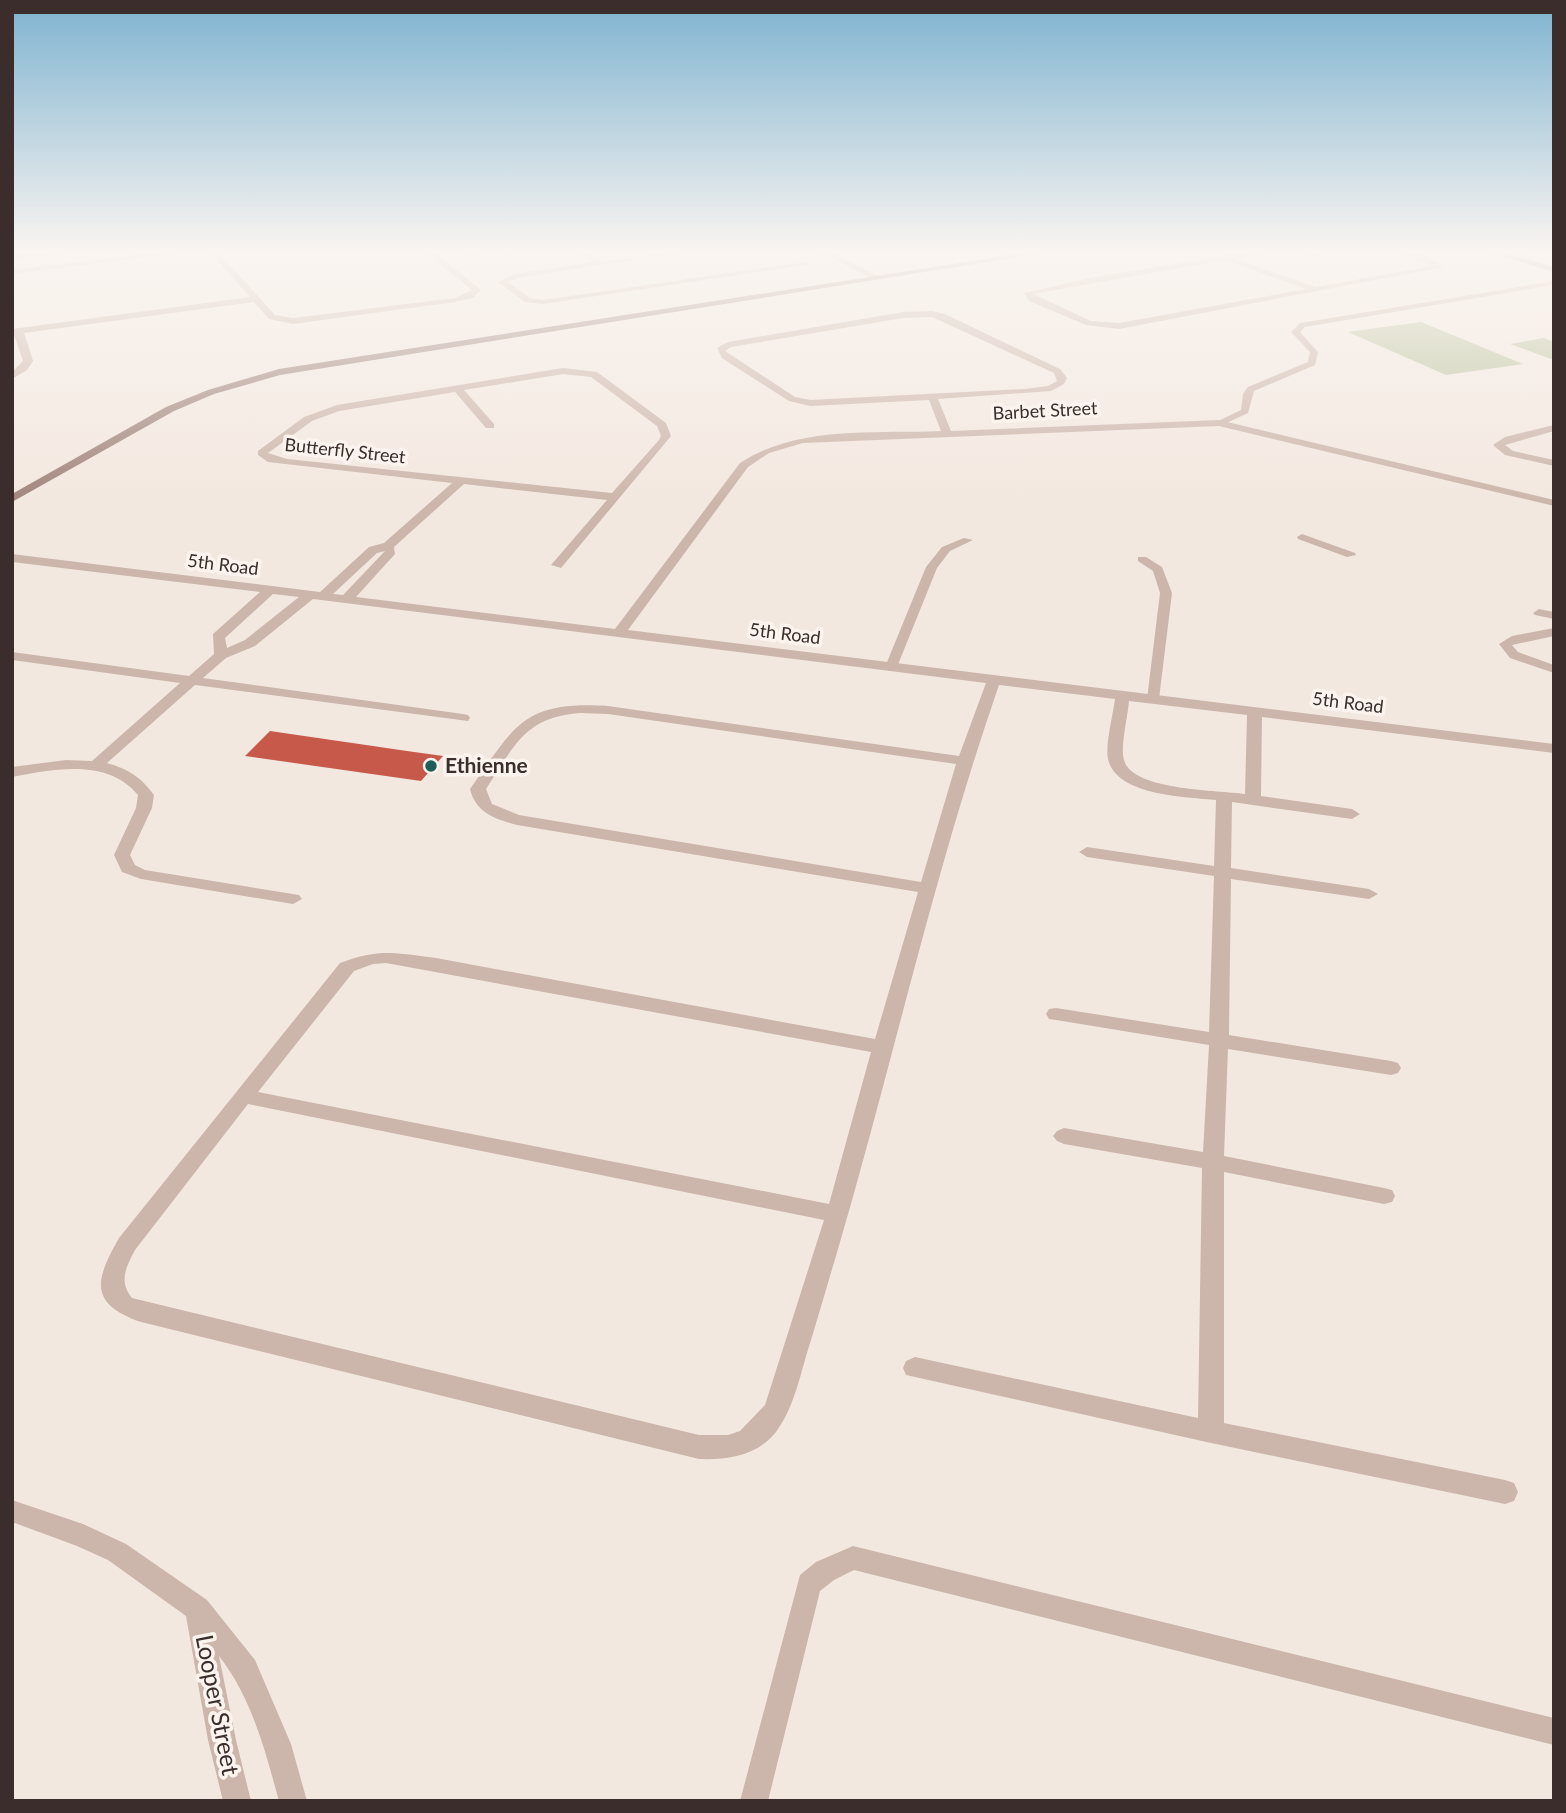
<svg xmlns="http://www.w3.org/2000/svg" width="1566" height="1813" viewBox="0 0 1566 1813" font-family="Lato,sans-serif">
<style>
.green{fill:#bcc39f}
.building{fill:#c7594b}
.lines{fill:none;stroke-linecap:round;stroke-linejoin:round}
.lane{fill:#ccb6ab;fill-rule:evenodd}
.street{fill:#ccb6ab;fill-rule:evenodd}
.secondary{fill:#a0857c;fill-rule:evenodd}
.poi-dot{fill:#1f5d59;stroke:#fbf3ed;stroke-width:2.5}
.labels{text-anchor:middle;stroke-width:7;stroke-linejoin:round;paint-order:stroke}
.far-street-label{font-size:18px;fill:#3a2d2b;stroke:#fbf3ed}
.poi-label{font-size:21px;font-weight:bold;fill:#3a2d2b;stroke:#fbf3ed;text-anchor:start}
.near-street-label{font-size:24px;fill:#3a2d2b;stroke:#fbf3ed}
</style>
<rect width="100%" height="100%" fill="#f3e8e0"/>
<path class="green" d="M1421,322L1523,364L1446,375L1348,332Z
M1544,338L1554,342V360L1510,344Z"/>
<path class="building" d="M270,731L407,751L443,756L421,781L245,756Z"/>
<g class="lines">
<path class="lane" d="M1554,281V285L1305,327L1300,332L1318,352L1315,365L1254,391L1248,413L1222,425L1214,423L1241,410L1243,394L1248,387L1308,362L1310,352L1291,332L1300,323Z
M1302,534L1355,553L1356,555L1347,557L1298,539L1297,537Z
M964,538L973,540L950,551L937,568L897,667L891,671L887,670L885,667L926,567L942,547Z
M1138,557H1146L1162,567L1172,593L1159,699L1153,703L1147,699L1160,593L1153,571L1138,561Z
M1539,609L1554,612V619L1535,615L1533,613Z
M1554,628V636L1512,645L1518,652L1554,665V673L1510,658L1499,644L1512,636Z
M12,1500L83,1524L126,1544L207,1600L255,1660L291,1744L307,1801H279C265,1751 252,1698 219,1656L236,1740L251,1801H223L208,1740L186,1616L108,1560L77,1546L12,1522Z
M853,1546L1554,1718V1745L854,1570L834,1580L820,1591L768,1801H740L800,1575L816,1562Z"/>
<path class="street" d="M179,250H204L12,274V270Z
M208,250H216L275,315L293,318L455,298L472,290L423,250H432L481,290L473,298L455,302L293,324L269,319L254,302L24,333L33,361L27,370L12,379V372L23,361L12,329L250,297Z
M454,250H506L471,255Z
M574,250C586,250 594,261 604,261C635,261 666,250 698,250L517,278L508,282L530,298L543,300L806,262L810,264L543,304L525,302L498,282L515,274L593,262Z
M816,250H826L882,278L875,280Z
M1260,250H1279L1235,259L1316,287L1433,266L1391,250C1408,250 1431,255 1443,267L1119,329L1086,325L1029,301L1024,293L1090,278ZM1225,260L1306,289L1119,323L1091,321L1033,294Z
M1295,250H1307L1321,256L1317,258Z
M62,251L59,255L12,260V256Z
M932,311L945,314L1060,369L1067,378L1064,384L1051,391L938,399L951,431L1219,420L1554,500V506L1219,426L803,443L769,453L748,467L628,630L1554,744V753L1262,717L1261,796L1352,809L1360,814L1352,819L1232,802L1231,868L1369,889L1378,894L1369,899L1231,879L1229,1035L1391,1061L1398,1063L1401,1068L1398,1073L1391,1075L1228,1049L1224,1156L1384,1188L1392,1190L1395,1196L1392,1202L1384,1204L1224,1172V1423L1505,1480L1514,1483L1518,1492L1514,1501L1505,1504L1211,1443L906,1375L903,1368L906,1361L915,1357L1198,1418L1202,1168L1064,1144L1057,1141L1053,1136L1057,1131L1064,1128L1203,1152L1209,1045L1056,1020L1049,1019L1046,1014L1049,1009L1056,1008L1209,1032L1214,876L1087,857L1079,852L1087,847L1214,866L1216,800C1187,797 1116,796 1108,759C1105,745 1113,715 1115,699L999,685C934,872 892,1066 836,1256C826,1289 817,1321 807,1353C799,1380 793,1409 776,1432C757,1456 727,1460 699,1459L141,1322C87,1303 96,1279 119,1238L340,963C379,948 396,953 436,958L875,1039L918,892L517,825C495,819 476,813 470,789C515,725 523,701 608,706L959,756L986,683L313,599L255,646L226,658L203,678L463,714L468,715L470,718L468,721L195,685L107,763C128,769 141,777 154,795L152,808L130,855L135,865L145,870L299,895L302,899L293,904L141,879L122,872L114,855L136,808L138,795C107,758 55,769 12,777V767L66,760L92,761L180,683L12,660V652L189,676L214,654L213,634L260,592L12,562V554L320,592L369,547L384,543L452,483L268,462L258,455V451L304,417L337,405L563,368L597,372L666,423L671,436L561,568L551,565L607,500L464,484L394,547L395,554L356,597L615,629L740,463C798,425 875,434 941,431L929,400L810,406L789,401L722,358L717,348L728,342L903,312ZM932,317L1054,373L1057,381L1048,386L1025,389L810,400L795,397L725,351L731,347L903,318ZM563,374L591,377L657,426L661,436L659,440L612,493L287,459L268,453L312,421L339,411L455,392L486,428H494V424L464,390ZM385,551L343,595L333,594L377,553ZM273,594L299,597L245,640L227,648L225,638ZM1129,701L1247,715L1245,794C1219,790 1132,791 1124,760C1120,747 1128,716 1129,701ZM580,713L608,714L956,764L921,882L519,815L492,804L486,789C514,747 524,717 580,713ZM386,963L871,1052L829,1204L258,1092L354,971L373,964ZM248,1104L824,1220L765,1405L740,1431L728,1435H699L132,1298C119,1281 125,1269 135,1250Z
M1554,425V431L1505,445L1513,451L1554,460V466L1505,455L1493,445L1505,437Z"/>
<path class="secondary" d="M1042,250H1062L280,375L214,394L174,411L12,502V494L166,407L208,390L279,369Z
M1483,250H1496L1554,267V272Z"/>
</g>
<linearGradient id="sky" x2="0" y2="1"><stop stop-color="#7eb3d0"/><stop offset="0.5" stop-color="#faf5f1"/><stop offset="1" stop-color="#faf5f1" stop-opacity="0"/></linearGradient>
<rect width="1566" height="504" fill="url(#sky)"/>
<circle class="poi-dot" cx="431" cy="766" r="7"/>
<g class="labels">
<g class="far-street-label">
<text transform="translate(1045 411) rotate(-3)" y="6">Barbet Street</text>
<text transform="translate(345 451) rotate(6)" y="6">Butterfly Street</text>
<text transform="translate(223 565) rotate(7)" y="6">5th Road</text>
<text transform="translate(785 634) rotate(7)" y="6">5th Road</text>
<text transform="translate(1348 703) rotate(7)" y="6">5th Road</text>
</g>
<g class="poi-label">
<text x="445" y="773">Ethienne</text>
</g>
<g class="near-street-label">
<text transform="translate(217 1705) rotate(79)" y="8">Looper Street</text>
</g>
</g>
<rect width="1566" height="1813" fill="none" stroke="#3a2d2b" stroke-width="28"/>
</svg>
